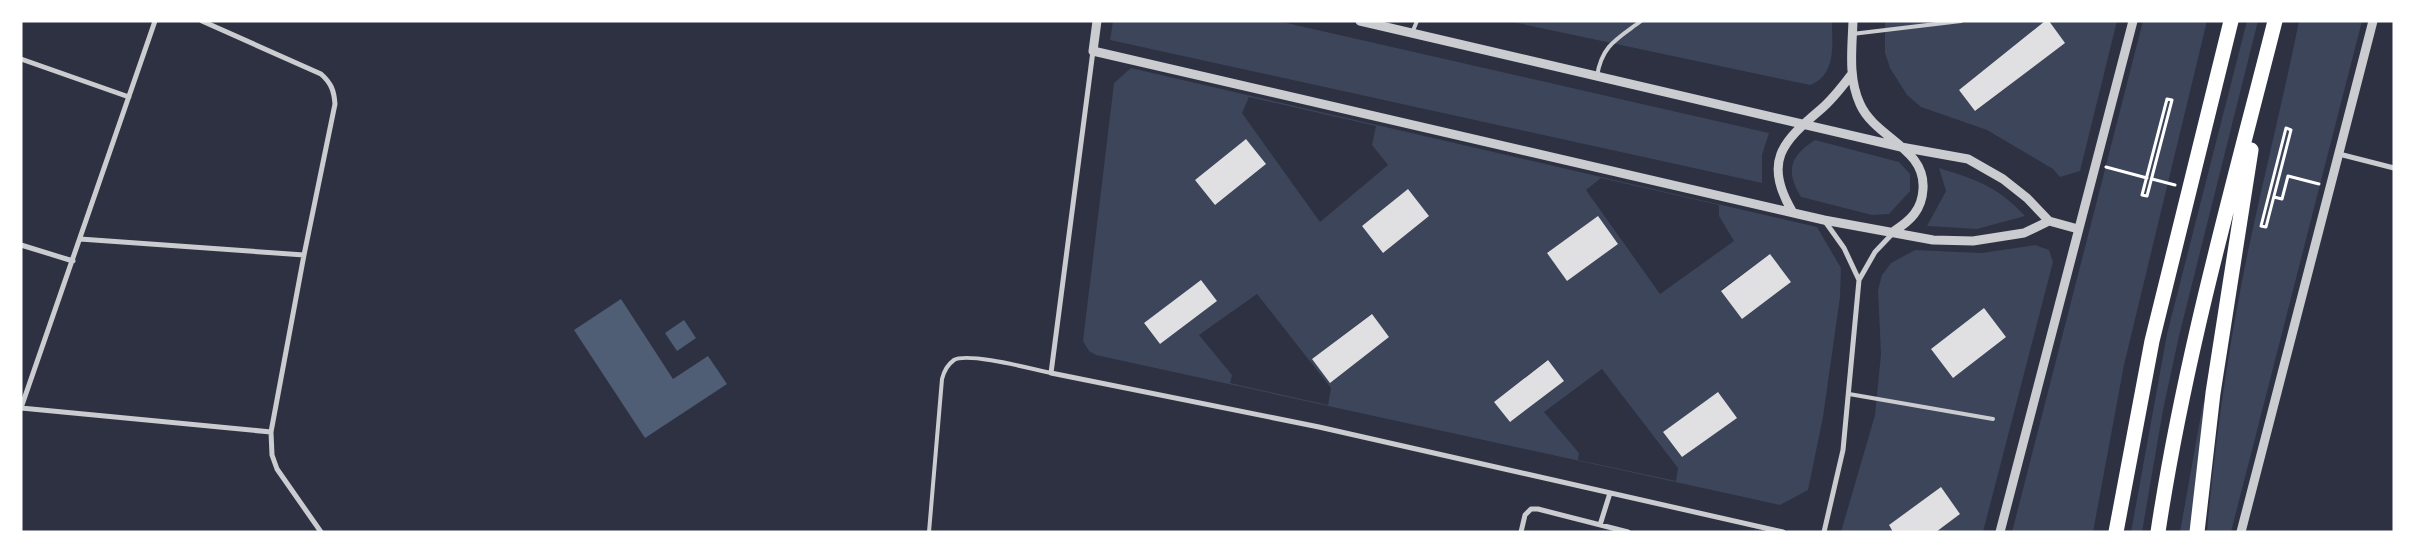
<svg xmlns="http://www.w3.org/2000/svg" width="2415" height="553" viewBox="0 0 2415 553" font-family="Jost,sans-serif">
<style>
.green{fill:#3c4559;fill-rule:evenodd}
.water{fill:#4f5d75}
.building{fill:#e0e0e3}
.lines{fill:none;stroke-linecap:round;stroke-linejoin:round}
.path{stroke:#fff;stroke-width:3}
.service{stroke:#caccd0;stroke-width:4}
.minor{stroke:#caccd0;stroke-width:5}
.tertiary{stroke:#caccd0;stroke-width:9}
.motorway{stroke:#fff;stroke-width:15}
</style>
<rect width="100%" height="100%" fill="#2d3142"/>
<path class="green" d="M1113,21H1278L1769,133L1762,155V183L1110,40Z
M1508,21H1832C1832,44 1837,75 1810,85Z
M1885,21H2045L1959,90L1976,111L2064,43L2049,21H2117L2080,171L2060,177L2053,169L1987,130L1921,107L1907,95L1890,68L1885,53Z
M2143,21H2207L2124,365L2093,532H2012Z
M2247,21H2258L2179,336L2163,410L2142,532H2131L2167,334Z
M2299,21H2362L2231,532H2207C2216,430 2231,328 2253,228C2268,159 2285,91 2299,21Z
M1131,68L1817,227L1841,268L1840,297L1823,417L1808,490L1780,505L1096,355L1089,351L1083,341L1114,83ZM1249,97L1376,126L1372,145L1388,165L1320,222L1242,113ZM1246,139L1265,165L1215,205L1195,180ZM1601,178L1719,205V216L1734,241L1660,294L1586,190ZM1408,190L1429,216L1383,253L1362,226ZM1598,217L1618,244L1567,281L1547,253ZM1770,254L1791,282L1742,319L1721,290ZM1257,294L1331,388L1328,405L1230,383L1232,375L1199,335ZM1217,301L1160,344L1144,324V323ZM1371,314L1389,337L1330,382L1312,359ZM1547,360L1564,381L1510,422L1494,402ZM1602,369L1678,468L1676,481L1578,460L1579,453L1544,412ZM1718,392L1736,418L1682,457L1663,432Z
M1815,140L1899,162L1910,174V191L1889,214L1872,215L1801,197C1785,171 1790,156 1815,140Z
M1939,168C1977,180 1997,186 2025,216L1977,229L1927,226L1946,191Z
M2035,245L2049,250L2053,262L1983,532H1936L1960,514L1941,488L1889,525L1893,532H1841L1875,415L1881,354L1878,290L1882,275L1891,263L1915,250L1982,253ZM1984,308L2006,337L1931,349Z
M2205,402L2190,532H2180L2203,403Z"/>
<path class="water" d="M621,299L673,379L708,356L727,384L645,438L574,330Z
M684,320L696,338L677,351L665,333Z"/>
<path class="building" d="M2045,21H2049L2065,43L1975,111L1959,90Z
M1246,139L1266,164L1215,205L1195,180Z
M1408,189L1429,216L1383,253L1362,226Z
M1598,216L1618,244L1567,281L1547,253Z
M1770,254L1791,282L1742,319L1721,291Z
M1201,280L1217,301L1160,344L1144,323Z
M1984,308L2006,337L1953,378L1931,349Z
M1372,314L1389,337L1330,383L1312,359Z
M1548,360L1564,381L1510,422L1494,402Z
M1718,392L1737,418L1682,457L1663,432Z
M1941,487L1960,514L1936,532H1893L1889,525Z"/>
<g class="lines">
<path class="path" d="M2167,99L2172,100L2147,196L2142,195Z
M2286,128L2291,130L2266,227L2261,226Z
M2106,167L2147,178
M2152,179L2175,185
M2274,197L2282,199L2288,176L2319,184"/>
<path class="service" d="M1412,33L1417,21
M1852,34L1961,21
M1597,76C1602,45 1617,39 1641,21
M1849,394L1993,419
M929,532L942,379C944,371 947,365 954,360C968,352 1032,369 1051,373"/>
<path class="minor" d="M202,21L321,74C331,83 334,90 335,104L304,255L271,432L272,455L277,469L321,532
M1093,51L1051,373L1319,427L1783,532
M21,59L129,97
M2339,154L2394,168
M1824,220L1844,248L1859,280
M80,239L304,255
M21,245L73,261
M21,408L155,21
M21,408L271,432
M1600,525L1610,493
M1521,532L1525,515L1531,509H1538L1628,532
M1824,532L1843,450L1859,280L1875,252L1894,232"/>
<path class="tertiary" d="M1097,21L1093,51L1824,220L1933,240L1973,241L2024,233L2049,221
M1360,21L1901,147L1968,159L2003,179L2027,198L2049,221L2078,229
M1853,21C1852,49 1848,78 1860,104C1875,138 1926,148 1923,189C1922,210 1910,221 1894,231
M1792,211C1763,162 1782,142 1820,110C1832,100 1842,87 1851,75
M2000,532L2133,21
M2241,532L2373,21"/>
<path class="motorway" d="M2116,532L2152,341L2231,21
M2158,532C2184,359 2232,191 2275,21
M2197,532L2213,393L2251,150"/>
</g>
<rect width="2415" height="553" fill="none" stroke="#ffffff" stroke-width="45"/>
</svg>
